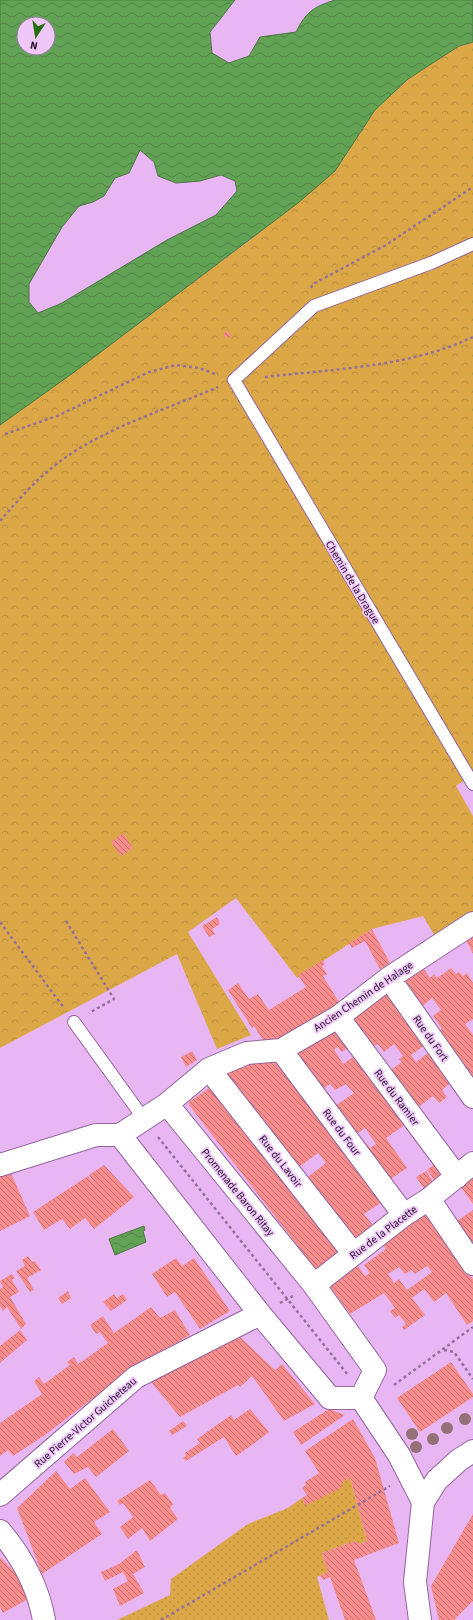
<svg xmlns="http://www.w3.org/2000/svg" width="473" height="1620" viewBox="0 0 473 1620" font-family="'Source Sans 3',sans-serif">
<style>
.grass{fill:url(#grass-dots)}
.park{fill:url(#park-crowns)}
.water{fill:url(#water-waves);stroke:#4e7646;fill-rule:evenodd}
.building{fill:url(#building-back-hatch);fill-rule:evenodd}
.lines{fill:none;stroke-linecap:round;stroke-linejoin:round}
.service-casing{stroke:#93659d;stroke-width:14}
.minor-casing{stroke:#93659d;stroke-width:24}
.tertiary-casing{stroke:#93659d;stroke-width:24}
.path{stroke:#95709d;stroke-width:2.5;stroke-dasharray:3 3;stroke-linecap:butt}
.service{stroke:#fff;stroke-width:12}
.minor{stroke:#fff;stroke-width:22}
.tertiary{stroke:#fff;stroke-width:22}
.tree{fill:#937176}
.labels{text-anchor:middle;stroke-width:3.5;stroke-linejoin:round;paint-order:stroke}
.street-label{font-size:11px;fill:#231127;stroke:#efc7f8}
</style>
<defs>
<pattern id="grass-dots" width="8" height="8" patternUnits="userSpaceOnUse"><rect width="8" height="8" fill="#dca847"/><path d="M2 2h.1M6 6h.1" fill="none" stroke="#bc903e" stroke-width="1.8" stroke-linecap="round"/></pattern>
<pattern id="park-crowns" width="20" height="18" patternUnits="userSpaceOnUse"><rect width="20" height="18" fill="#dca847"/><path d="M2 6a3 3 0 1 1 6 0M12 15a3 3 0 1 1 6 0" fill="none" stroke="#bc903e"/></pattern>
<pattern id="water-waves" width="16" height="10" patternUnits="userSpaceOnUse"><rect width="16" height="10" fill="#61a254"/><path d="M0 5q4-4 8 0t8 0" fill="none" stroke="#508346"/></pattern>
<pattern id="building-back-hatch" width="6" height="6" patternUnits="userSpaceOnUse"><rect width="6" height="6" fill="#f68c8c"/><path d="M-1 5l2 2M0 0l6 6M5-1l2 2" fill="none" stroke="#c77172"/></pattern>
</defs>
<rect width="100%" height="100%" fill="#e8b6f3"/>
<path class="grass" d="M350,1477L367,1541L360,1544L355,1541L322,1553L328,1572L317,1577L329,1620H117L170,1595L171,1579L248,1524L288,1508L302,1498L305,1505Z"/>
<path class="park" d="M473,42V775L456,786L473,816V915L435,936L423,916L372,929L297,978L236,898L188,932L251,1035L217,1049L177,954L0,1048V425L250,240L356,138L375,110L408,79L459,46Z"/>
<path class="water" d="M0,0H235L210,32L212,53L229,63L249,56L260,37L296,32C306,12 313,7 335,0H473V42L459,46L408,79L375,110L335,171L298,203L73,373L0,425ZM24,24H48V48H24ZM140,150L154,162L158,176L176,183L200,181L221,175L235,181L237,191L216,215L167,240L62,303L38,313L29,302V284L62,227L79,206L93,202L104,196L115,178L129,173Z
M144,1226L145,1230L143,1231L146,1242L115,1255L109,1239Z"/>
<path class="building" d="M228,331L231,336L227,339L223,334Z
M123,833L133,848L121,856L111,842Z
M217,917L220,924L212,929L215,934L209,937L202,926Z
M372,929L390,963L380,969L365,941L352,948L349,943Z
M473,934V954L465,938Z
M323,960L325,964L322,966L327,974L323,976L342,1007L268,1048L254,1026L252,1028L228,990L238,983L249,999L258,994L269,1010L306,987L298,975Z
M422,966L430,978L434,974L437,978L451,968L456,974L459,972L463,976L467,973L473,983V1019L465,1024L473,1035V1089L434,1034L442,1029L433,1016L441,1010L432,998L416,1011L397,984Z
M387,990L428,1043L411,1055L416,1062L432,1050L453,1081L442,1090L447,1097L439,1103L433,1096L413,1111L385,1074L402,1062L399,1059L403,1056L394,1044L384,1052L378,1044L368,1050L344,1020Z
M334,1027L350,1047L341,1052L338,1047L334,1049L343,1064L356,1055L406,1124L386,1138L407,1168L386,1182L362,1146L366,1143L370,1148L376,1144L365,1128L354,1136L332,1108L354,1093L346,1084L335,1090L330,1084L320,1091L291,1052Z
M192,1051L197,1060L186,1067L181,1057Z
M247,1058L282,1060L385,1200L364,1214L376,1229L355,1246L305,1179L326,1163L318,1153L295,1170L219,1070Z
M212,1086L345,1250L318,1272L189,1105V1102Z
M436,1163L447,1178L438,1185L427,1170Z
M104,1165L134,1197L94,1229L85,1218L70,1229L62,1219L44,1230L33,1212L88,1176L94,1183L89,1175Z
M10,1171L30,1216L0,1231V1175Z
M426,1171L436,1186L427,1193L416,1177Z
M473,1176V1204L460,1186Z
M473,1210V1249L454,1223Z
M423,1212L473,1279V1321L467,1325L446,1293L434,1302L424,1289L412,1298L425,1315L404,1330L402,1327L406,1324L399,1315L395,1318L390,1311L395,1308L384,1293L350,1314L326,1281L354,1260L365,1276L370,1273L364,1265L386,1249L381,1242ZM427,1266L432,1272L407,1290L399,1279L394,1283L388,1274L399,1267L405,1274L412,1270L415,1274Z
M28,1256L32,1262L35,1261L41,1270L27,1278L34,1290L30,1292L16,1271L25,1266L22,1260Z
M176,1258L182,1266L194,1258L230,1311L200,1329L175,1292L167,1297L152,1274Z
M12,1274L15,1278L12,1280L19,1292L10,1297L26,1324L21,1329L7,1307L3,1311L0,1306V1289L3,1287L0,1281Z
M68,1291L71,1298L62,1304L58,1298Z
M114,1294L117,1298L123,1294L127,1300L111,1311L103,1302Z
M151,1307L160,1318L175,1310L190,1335L135,1366L45,1435L13,1456L8,1450L0,1456V1423L42,1394L34,1381L39,1377L44,1384L70,1365L67,1362L74,1357L78,1364L108,1343L100,1332L96,1334L90,1325L103,1316L114,1333Z
M20,1330L27,1340L0,1363V1346Z
M238,1335L275,1370L282,1364L315,1404L284,1421L252,1376L240,1387L238,1385L180,1417L151,1382Z
M451,1362L473,1394V1397L420,1432L397,1398Z
M250,1409L269,1432L252,1445L236,1456L224,1437L186,1461L183,1458L186,1456L185,1453L200,1443L197,1439L231,1415L234,1420Z
M329,1409L345,1415L301,1445L293,1432Z
M353,1419L375,1458L399,1543L354,1560L376,1620H345L330,1577L323,1580L320,1576L328,1572L322,1553L355,1541L360,1544L367,1541L350,1477L343,1482L341,1488L305,1506L302,1498L307,1495L302,1488L306,1485L305,1482L319,1473L305,1451Z
M183,1421L187,1426L172,1435L169,1431Z
M113,1429L129,1451L96,1477L88,1467L74,1474L64,1462L73,1453L77,1457Z
M56,1471L70,1489L85,1478L110,1512L94,1522L102,1534L42,1574L17,1508Z
M150,1480L161,1495L165,1493L173,1504L170,1508L178,1519L150,1541L142,1528L128,1539L120,1527L133,1517L123,1503L120,1505L117,1501Z
M473,1514V1601L454,1620H439L431,1586Z
M137,1550L145,1567L133,1574L144,1593L120,1606L113,1589L128,1581L123,1572L105,1581L101,1572L119,1564Z
M0,1557L19,1577L28,1599L3,1613L0,1607Z"/>
<g class="lines">
<defs>
<path id="service" d="M473,244L431,263L314,306L234,380L473,784
M74,1022L144,1119"/>
<path id="minor" d="M389,978L473,1097
M338,1017L457,1177
M281,1050L404,1215
M209,1069L353,1253
M167,1104L314,1285L375,1370L361,1398H330L260,1314L120,1135Z
M167,1104L209,1069L247,1053L281,1050L338,1017L389,978L473,923
M0,1165L96,1135H120
M429,1199L473,1163
M314,1285L404,1215L429,1199L473,1264
M361,1398L399,1455L423,1502
M0,1495L136,1377L260,1314
M0,1531C22,1557 38,1586 44,1620"/>
<path id="tertiary" d="M420,1620L415,1582L423,1502L437,1480L459,1460L473,1451"/>
</defs>
<use href="#service" class="service-casing"/>
<use href="#minor" class="minor-casing"/>
<use href="#tertiary" class="tertiary-casing"/>
<path class="path" d="M311,288L313,284L386,245L473,187
M265,377C334,369 410,367 473,337
M5,434L57,416L149,372L176,365L199,368L218,375
M0,521C20,498 40,475 66,457C111,426 167,409 218,387
M66,921L114,999L89,1013
M0,922L64,1008
M158,1137L348,1375
M280,1303L293,1296
M444,1350L454,1352L473,1379
M394,1385L473,1327
M161,1620L390,1486"/>
<use href="#service" class="service"/>
<use href="#minor" class="minor"/>
<use href="#tertiary" class="tertiary"/>
</g>
<g class="tree">
<circle cx="465" cy="1419" r="6"/>
<circle cx="447" cy="1428" r="6"/>
<circle cx="412" cy="1434" r="6"/>
<circle cx="433" cy="1439" r="6"/>
<circle cx="416" cy="1447" r="6"/>
</g>
<g class="labels">
<g class="street-label">
<text transform="translate(353 582) rotate(59)" y="4">Chemin de la Drague</text>
<text transform="translate(363 996) rotate(-34)" y="4">Ancien Chemin de Halage</text>
<text transform="translate(431 1038) rotate(55)" y="4">Rue du Fort</text>
<text transform="translate(397 1097) rotate(53)" y="4">Rue du Ramier</text>
<text transform="translate(342 1132) rotate(53)" y="4">Rue du Four</text>
<text transform="translate(281 1161) rotate(52)" y="4">Rue du Lavoir</text>
<text transform="translate(238 1192) rotate(51)" y="4">Promenade Baron Ritay</text>
<text transform="translate(383 1232) rotate(-37)" y="4">Rue de la Placette</text>
<text transform="translate(85 1422) rotate(-41)" y="4">Rue Pierre-Victor Guicheteau</text>
</g>
</g>
<g transform="translate(36 36) rotate(192)"><circle r="19" fill="#efc7f8" stroke="#9d7ea4"/>
<path d="M0-3L7 15L0 10L-7 15Z" fill="#256f11"/>
<text y="-6" font-size="11" font-weight="bold" text-anchor="middle" fill="#231127">N</text>
</g>
</svg>
